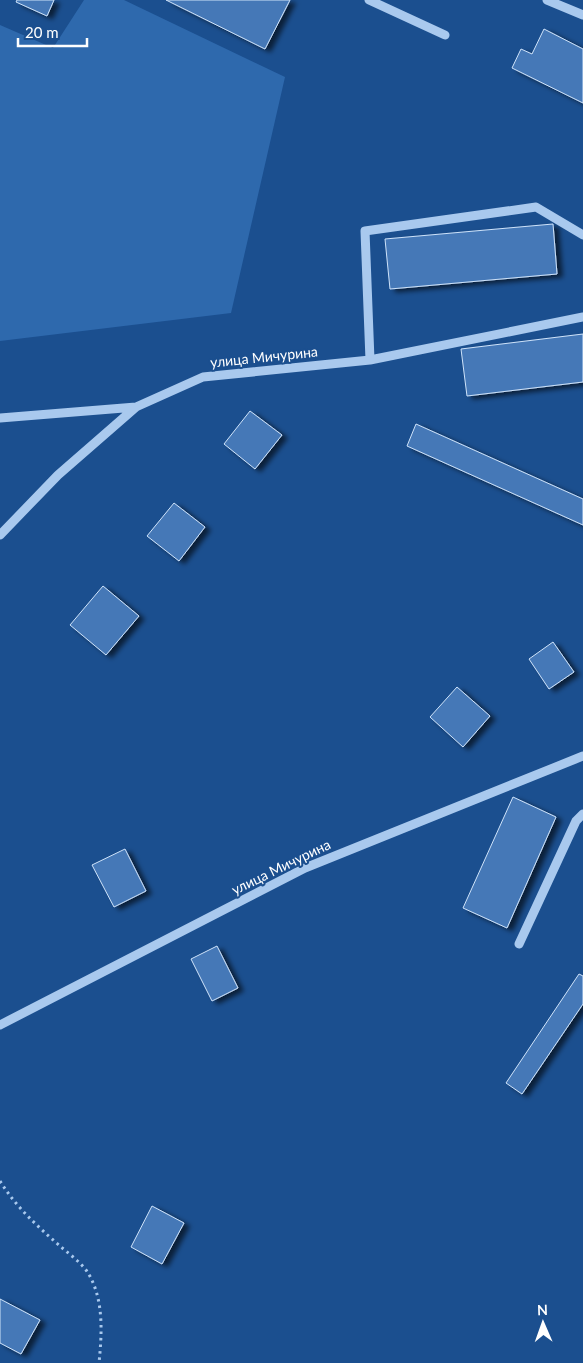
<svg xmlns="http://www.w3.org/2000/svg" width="583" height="1363" viewBox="0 0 583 1363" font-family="Lato,sans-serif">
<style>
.green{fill:#2e69ad}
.building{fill:#4478b7;stroke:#cfe3fa;filter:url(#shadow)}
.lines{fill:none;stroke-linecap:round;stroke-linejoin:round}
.path{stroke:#a9c9ee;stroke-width:3;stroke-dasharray:2.5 4;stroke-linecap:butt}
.minor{stroke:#a9c9ee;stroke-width:9}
.labels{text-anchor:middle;stroke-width:4;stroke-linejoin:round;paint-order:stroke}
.street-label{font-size:14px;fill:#fff;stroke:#1b4f8f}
</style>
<defs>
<filter id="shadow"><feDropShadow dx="5.5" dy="3" stdDeviation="2.5" flood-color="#0009"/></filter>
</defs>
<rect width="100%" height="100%" fill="#1b4f8f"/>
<path class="green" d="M84,0H124L285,77L231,313L0,341V25L53,48Z"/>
<path class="building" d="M17,0H54L47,16L16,2Z
M166,0H290L265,49Z
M544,29L583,49V103L512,68L521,49L532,54Z
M553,224L557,274L390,289L385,239Z
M583,334V382L467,396L461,349Z
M250,411L282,435L255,469L224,444Z
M416,424L583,499V525L407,446Z
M174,503L205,527L179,561L147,536Z
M103,586L139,616L106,655L70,625Z
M553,642L574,672L549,689L529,659Z
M457,687L490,716L463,747L430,717Z
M513,797L556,817L507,928L463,908Z
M125,849L146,891L114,907L92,865Z
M217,946L238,988L212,1001L191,959Z
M579,974L583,976V1004L522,1094L506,1083Z
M152,1206L184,1223L162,1264L131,1247Z
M0,1299L40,1320L21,1354L0,1343Z"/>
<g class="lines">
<path class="path" d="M0,1181C16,1207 37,1226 60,1246C69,1254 82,1263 88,1273C104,1299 102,1333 99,1363"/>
<path class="minor" d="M369,0L445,35
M547,0L583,15
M370,360L365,231L536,207L583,235
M0,418L136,407
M0,535L58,475L136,407L203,377L370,360L583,317
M519,944L576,821L583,814
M0,1025L305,868L583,756"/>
</g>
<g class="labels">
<g class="street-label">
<text transform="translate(264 357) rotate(-6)" y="5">улица Мичурина</text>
<text transform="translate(281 867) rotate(-26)" y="5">улица Мичурина</text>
</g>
</g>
<g transform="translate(543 1323) rotate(358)" stroke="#1b4f8f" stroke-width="4" paint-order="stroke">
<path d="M0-4L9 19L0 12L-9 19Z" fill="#ffffff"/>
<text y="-8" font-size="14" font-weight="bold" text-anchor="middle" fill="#ffffff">N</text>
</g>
<path d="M18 38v8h69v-8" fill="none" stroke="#ffffff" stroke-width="2.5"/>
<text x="25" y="38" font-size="15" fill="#ffffff" stroke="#1b4f8f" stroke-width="4" paint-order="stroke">20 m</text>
</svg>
